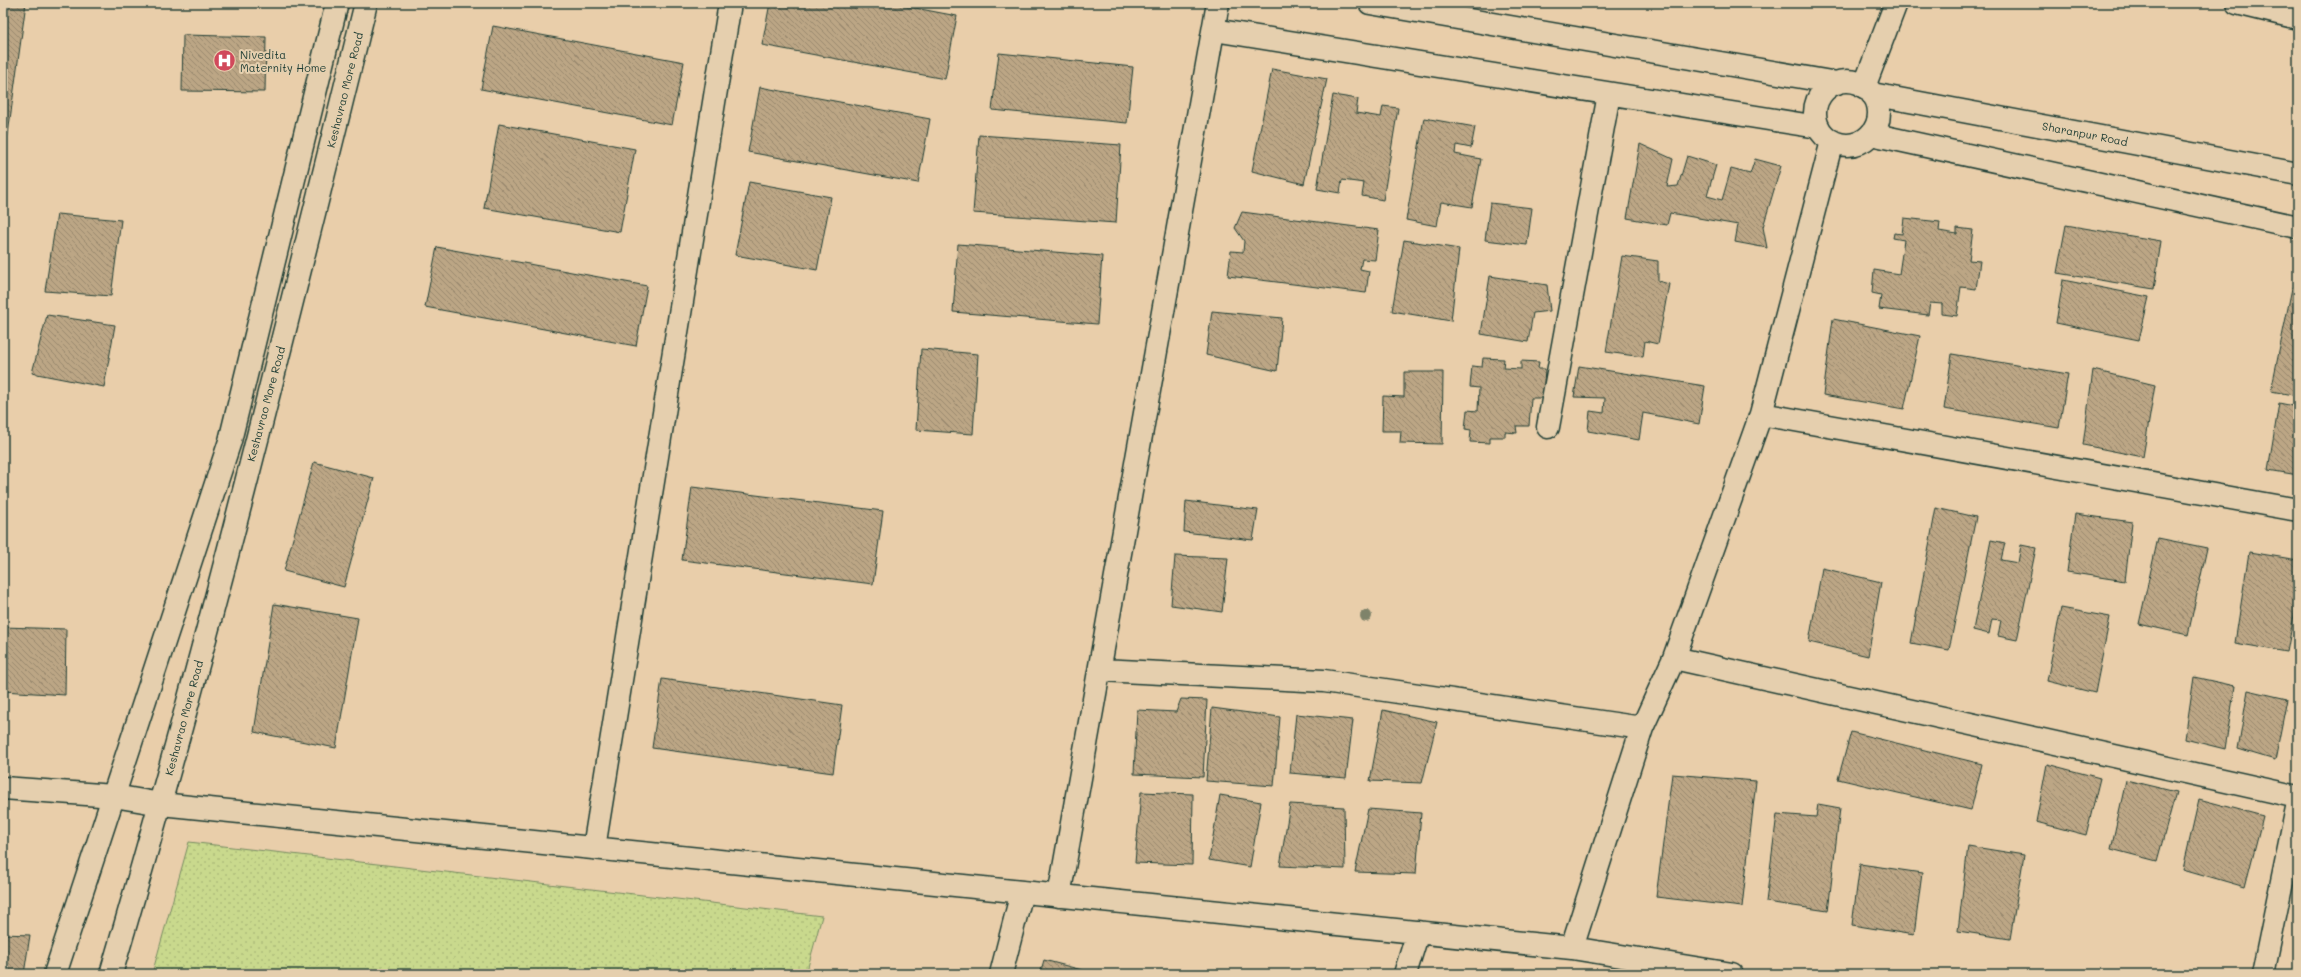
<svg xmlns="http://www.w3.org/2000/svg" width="2301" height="977" viewBox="0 0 2301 977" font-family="Mali,sans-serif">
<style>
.grass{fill:url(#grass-dots);stroke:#748b60}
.building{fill:url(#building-back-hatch);stroke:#1f3d34}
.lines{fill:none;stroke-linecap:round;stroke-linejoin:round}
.street-casing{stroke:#1f3d34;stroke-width:25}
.secondary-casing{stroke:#1f3d34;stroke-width:25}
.street{stroke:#e5cfae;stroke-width:22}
.secondary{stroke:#e5cfae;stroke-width:22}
.tree{fill:#7f836b}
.labels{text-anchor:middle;stroke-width:4;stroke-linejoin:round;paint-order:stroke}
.poi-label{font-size:11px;fill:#1f3d34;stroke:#e5cfae;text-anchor:start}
.street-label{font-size:11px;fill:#1f3d34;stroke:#e5cfae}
</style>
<defs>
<pattern id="grass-dots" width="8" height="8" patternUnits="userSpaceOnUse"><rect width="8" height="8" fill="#c9d98d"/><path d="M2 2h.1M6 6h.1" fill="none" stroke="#acbb7a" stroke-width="1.8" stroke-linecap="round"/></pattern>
<pattern id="building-back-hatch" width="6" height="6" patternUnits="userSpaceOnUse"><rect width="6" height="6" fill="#bca685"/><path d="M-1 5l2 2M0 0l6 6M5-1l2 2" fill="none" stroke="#98886e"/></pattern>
</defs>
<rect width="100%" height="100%" fill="#e9ceaa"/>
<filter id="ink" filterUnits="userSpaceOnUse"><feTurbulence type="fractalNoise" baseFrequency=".025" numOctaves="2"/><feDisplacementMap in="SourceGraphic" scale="8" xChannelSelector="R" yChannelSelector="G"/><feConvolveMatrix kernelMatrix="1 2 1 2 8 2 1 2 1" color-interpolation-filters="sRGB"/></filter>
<g filter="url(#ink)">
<path class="grass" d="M189,842L822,916L806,974H152Z"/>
<path class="building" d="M3,3H26L3,170Z
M770,3H889L957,16L945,79L762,45Z
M493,26L684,62L672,125L481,89Z
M183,35L266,37L265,92L182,91Z
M999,53L1133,67L1127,123L992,110Z
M1272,69L1327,79L1304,184L1252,171Z
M760,87L930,119L918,183L748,152Z
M1333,95L1358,99L1356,113L1381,117L1383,106L1398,108L1383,200L1362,196L1364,183L1342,180L1340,193L1317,189Z
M1424,118L1475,127L1471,148L1456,145L1455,154L1481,159L1472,207L1441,202L1437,226L1406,220Z
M499,124L635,149L620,232L484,208Z
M979,135L1121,145L1116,223L973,213Z
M1640,144L1673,159L1667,187L1678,186L1687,156L1716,165L1707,196L1722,200L1731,169L1750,174L1755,159L1781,166L1763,227L1767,248L1735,242L1738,225L1670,213L1667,225L1627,218Z
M749,182L831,197L817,270L735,255Z
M1490,203L1532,208L1527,245L1485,240Z
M1242,212L1379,230L1375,260L1362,259L1360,269L1369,271L1366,293L1228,276L1231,251L1243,252L1244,241L1235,228Z
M57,214L121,220L111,296L45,291Z
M1904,218L1940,222L1939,231L1957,234V228L1973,230L1969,260L1980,261L1976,289L1961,287L1957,316L1942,314V304L1930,303L1928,315L1879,309L1881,295L1872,293L1874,270L1899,274L1904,240L1893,238L1894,233L1902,234Z
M2066,225L2161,241L2154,289L2057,273Z
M1404,240L1459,249L1451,321L1392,311Z
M958,244L1102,256L1097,324L953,312Z
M437,247L647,286L636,346L425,307Z
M1622,256L1658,261V281L1669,284L1658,344L1645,341L1643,357L1606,352Z
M1490,276L1547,285L1550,311L1533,313L1528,342L1481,334Z
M2063,280L2149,297L2139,340L2056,323Z
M2292,288L2298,289V396L2271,391Z
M1212,311L1282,318L1277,371L1206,355Z
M47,315L115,325L104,387L32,373Z
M1833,319L1920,336L1904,409L1823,395Z
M921,349L978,354L973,434L916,430Z
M1952,354L2068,374L2059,428L1944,409Z
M1483,358L1504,359L1503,368L1521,369V361L1539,362L1538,369H1545L1543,398H1531L1529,426H1516L1517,433L1505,432V437H1490V443L1470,442L1471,430L1465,429L1467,410L1478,411L1479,388L1470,387L1472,366L1482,367Z
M1579,366L1705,386L1699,424L1643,413L1639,440L1588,431L1590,411L1604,413L1605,398L1574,397Z
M2093,370L2155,385L2143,457L2083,445Z
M1404,372H1443L1442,444L1400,443L1401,431H1382L1383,396L1404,397Z
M2279,403L2298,407V475L2268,470Z
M314,462L374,478L344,587L284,571Z
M692,487L883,511L873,584L682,560Z
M1186,501L1258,510L1253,540L1184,532Z
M1936,508L1976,517L1949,650L1911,643Z
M2075,514L2132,522L2125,581L2067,572Z
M2158,538L2207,548L2188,635L2139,624Z
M1991,540L2005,543L2001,560L2018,563L2021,545L2036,548L2017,640L1998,636L2001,620L1992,619L1989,634L1973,630Z
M2249,552L2298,560V594L2287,652L2235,643Z
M1175,556L1228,558L1222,612L1171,605Z
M1822,568L1881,582L1868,656L1809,642Z
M274,604L358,618L336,748L254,732Z
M2061,608L2110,617L2095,693L2047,681Z
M3,627L66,629L65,695L3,691Z
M2194,677L2235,686L2225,749L2185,739Z
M662,679L842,705L833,773L652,748Z
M2248,690L2287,699L2275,760L2238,749Z
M1181,699L1207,700L1203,777L1134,774L1137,710L1176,712Z
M1212,708L1280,717L1274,786L1206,781Z
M1383,710L1437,722L1422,783L1370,781Z
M1296,714L1353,720L1346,778L1290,773Z
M1851,732L1982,764L1971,810L1838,779Z
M2047,764L2100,778L2086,835L2036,822Z
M1672,774L1756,781L1742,907L1656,897Z
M2126,780L2176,792L2157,861L2111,849Z
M1141,792L1193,794L1192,865L1135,863Z
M1220,795L1261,802L1250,867L1209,860Z
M2199,799L2263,816L2245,887L2183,869Z
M1290,804L1344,807L1345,869L1280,866Z
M1818,804L1840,808L1828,911L1766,902L1777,814L1816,817Z
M1368,809L1421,813L1416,874L1355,872Z
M1968,846L2024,855L2010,939L1958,931Z
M1860,864L1922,873L1914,935L1852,925Z
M3,934L30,935L24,974H3Z
M1044,960L1097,974H1040Z"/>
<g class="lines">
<defs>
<path id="street" d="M1370,3L1837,83
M2237,3L2298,18
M1214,30L1818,127
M1815 113a32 32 0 1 1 64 0a32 32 0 1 1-64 0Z
M1864,87L1896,3
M1872,94L2298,174
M1871,134L2298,227
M1761,414L2298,510
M1548,427L1609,94
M1674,658L2298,797
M1101,670L1324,681L1642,728
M3,788L114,796L161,804L1572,948
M594,848L730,3
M1059,896L1218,3
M1001,974L1022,892
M1405,974L1418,932
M1732,974L1572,948L1642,728L1674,658L1761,414L1832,141
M2263,974L2298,803"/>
<path id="secondary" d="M55,974L230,441L337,3
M111,974C206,653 286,328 366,3"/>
</defs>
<use href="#street" class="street-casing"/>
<use href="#secondary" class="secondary-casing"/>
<use href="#street" class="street"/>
<use href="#secondary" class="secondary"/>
</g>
<circle class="tree" cx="1366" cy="616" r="6"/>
</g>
<defs>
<symbol id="hospital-disc" viewBox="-11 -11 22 22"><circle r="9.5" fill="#d1495b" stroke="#e5cfae"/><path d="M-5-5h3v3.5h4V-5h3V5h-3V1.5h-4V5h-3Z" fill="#fff"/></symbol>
</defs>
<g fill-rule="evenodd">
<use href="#hospital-disc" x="212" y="48" width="25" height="25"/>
</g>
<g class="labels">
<g class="poi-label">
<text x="240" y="59">Nivedita<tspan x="240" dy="13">Maternity Home</tspan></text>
</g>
<g class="street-label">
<text transform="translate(345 90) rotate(-76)" y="4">Keshavrao More Road</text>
<text transform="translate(2085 134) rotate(11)" y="4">Sharanpur Road</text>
<text transform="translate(266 404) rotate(-75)" y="4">Keshavrao More Road</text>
<text transform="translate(184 718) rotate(-75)" y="4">Keshavrao More Road</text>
</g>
</g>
<rect width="2301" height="977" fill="none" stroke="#e5cfae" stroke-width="16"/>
<rect x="8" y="8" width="2285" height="961" fill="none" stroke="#1f3d34" stroke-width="1.5" filter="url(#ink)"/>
</svg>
